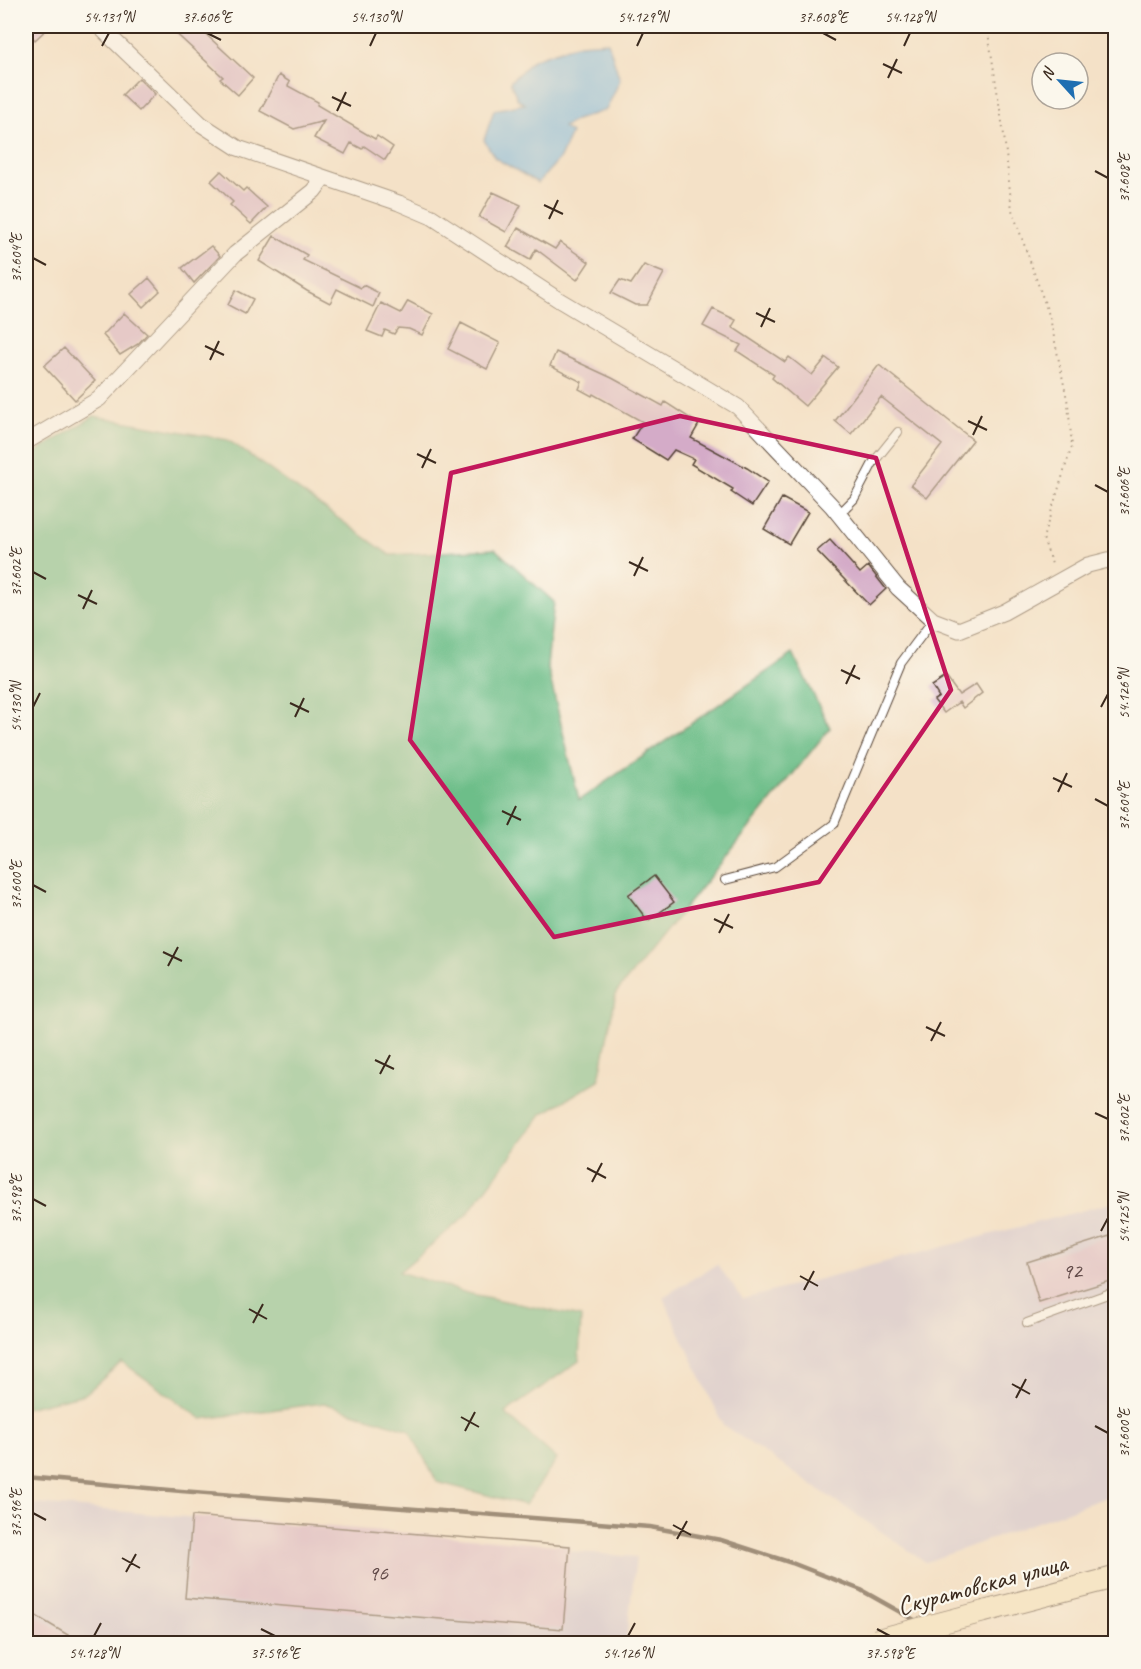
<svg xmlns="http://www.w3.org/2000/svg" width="1141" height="1669" viewBox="0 0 1141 1669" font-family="Caveat,sans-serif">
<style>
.industrial{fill:#c9bfd7}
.forest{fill:#6dbe89;stroke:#547454;stroke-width:1.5}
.water{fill:#71b7e8;stroke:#567083;stroke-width:1.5}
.building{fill:#d4abc8}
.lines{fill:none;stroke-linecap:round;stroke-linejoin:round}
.lane-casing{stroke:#574537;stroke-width:10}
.street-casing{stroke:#574537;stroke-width:17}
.secondary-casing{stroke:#574537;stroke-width:23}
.path{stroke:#574537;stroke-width:2;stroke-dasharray:1.5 4.5;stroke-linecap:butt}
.lane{stroke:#fff;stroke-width:8}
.street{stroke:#fff;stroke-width:15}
.secondary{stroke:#f8e8c3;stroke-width:21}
.rail{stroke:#3b2a1e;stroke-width:4.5}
.secondary-bridge-casing{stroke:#574537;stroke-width:23;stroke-linecap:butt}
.secondary-bridge{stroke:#f8e8c3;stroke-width:21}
.marked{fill:none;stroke:#c2185b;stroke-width:4.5;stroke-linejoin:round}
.ticks{fill:none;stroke:#3b2a1e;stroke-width:2}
.labels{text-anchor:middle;stroke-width:4.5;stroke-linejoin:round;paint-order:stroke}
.number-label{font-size:22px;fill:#614a48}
.street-label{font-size:26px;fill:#3b2a1e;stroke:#fbf7ec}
.neatline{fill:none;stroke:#3b2a1e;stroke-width:2}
.ticks-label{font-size:15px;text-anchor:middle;fill:#3b2a1e}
</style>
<rect width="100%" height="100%" fill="#fbf7ec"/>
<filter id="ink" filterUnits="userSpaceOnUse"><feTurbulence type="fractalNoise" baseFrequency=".0167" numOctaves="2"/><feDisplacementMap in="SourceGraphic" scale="12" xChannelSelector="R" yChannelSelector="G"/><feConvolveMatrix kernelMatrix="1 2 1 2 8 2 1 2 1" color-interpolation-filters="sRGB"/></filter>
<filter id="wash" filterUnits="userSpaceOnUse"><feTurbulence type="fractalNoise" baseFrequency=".008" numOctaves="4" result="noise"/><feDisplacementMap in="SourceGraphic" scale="24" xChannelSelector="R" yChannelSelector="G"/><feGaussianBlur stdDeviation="1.35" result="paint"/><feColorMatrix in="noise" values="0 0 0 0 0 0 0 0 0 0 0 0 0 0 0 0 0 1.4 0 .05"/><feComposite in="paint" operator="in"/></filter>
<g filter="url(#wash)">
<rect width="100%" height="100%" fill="#f4e1c7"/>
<path class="industrial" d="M1115,1202V1494L926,1562L723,1425L663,1297L717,1264L743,1299Z
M26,1503L636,1557L626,1643H26Z"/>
<path class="forest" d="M94,416L228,440L390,555L495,549L554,602L547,665L579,800L793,654L830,728L616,993L599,1080L542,1114L466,1216L399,1272L467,1293L581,1317L579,1361L505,1413L557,1459L525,1505L437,1482L409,1430L324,1403L202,1419L122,1362L85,1394L26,1408V458Z"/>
<path class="water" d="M608,42L620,80L606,110L576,120L563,127L571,133L560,158L538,183L495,158L484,140L494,110L525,104L518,100L510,82L534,59L579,44Z"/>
<g id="blocks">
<path class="building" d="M26,26H50L35,40L26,30Z
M168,26H197L253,78L238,95L220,79L223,77Z
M279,75L290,82L288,86L318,102L317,105L375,139L377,136L393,147L385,160L364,146L362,149L351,143L345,154L314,138L324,121L294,129L260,111Z
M139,78L155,94L139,111L122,95Z
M221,171L243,191L246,188L267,207L251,224L230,205L233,202L211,181Z
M493,192L521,205L506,232L479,217Z
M518,228L555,249L560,242L589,262L577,280L536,249L530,260L507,247Z
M274,236L307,255L303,260L361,288L363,285L379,293L373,307L337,289L330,303L307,291L259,261Z
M211,246L220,256L194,283L182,268Z
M644,265L664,273L647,305H635L611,293L620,280L631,284Z
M149,278L160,291L143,307L131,294Z
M236,290L253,299L245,314L228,305Z
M408,301L433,314L422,335L409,329L398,328L394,334L385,330L382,337L367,331L381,303L401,313Z
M713,309L736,320L732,327L785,362L789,357L812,375L826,358L838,367L805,406L772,378L774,375L737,351L741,345L703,326Z
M124,313L147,334L138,344L120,355L103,335Z
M461,323L500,343L487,369L448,349Z
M64,348L95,381L75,400L44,366Z
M556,352L612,378L663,406L665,402L699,424L691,438L747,468L768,482L752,506L731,492L733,489L691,464L694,459L674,450L666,460L632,439L643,422L593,394L592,396L579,389L582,382L550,366Z
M879,365L973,440L927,498L911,485L942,445L881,397L851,434L835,421Z
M782,498L808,512L789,544L764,529Z
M830,540L860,573L868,566L886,589L869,605L817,551Z
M946,677L959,695L976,684L982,693L963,708L959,702L944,713L934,700L939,697L932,686Z
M654,876L674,902L648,921L628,895Z
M1116,1234V1279L1039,1303L1027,1262Z
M192,1516L570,1546L563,1629L185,1598Z
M26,1610L83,1644H37L26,1637Z"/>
</g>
</g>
<g filter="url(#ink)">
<use href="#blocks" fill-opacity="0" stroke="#574537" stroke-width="1.5"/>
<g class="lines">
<defs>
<path id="lane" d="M839,514L854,499L873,463L898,432
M725,880L775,867L834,824L901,663L933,620
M1027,1323L1116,1291
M1103,1644L1116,1640"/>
<path id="street" d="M99,26L201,124L238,148L399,203L432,217L559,300L738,407L832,506L898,588L933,620L959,630L1004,612L1088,565L1116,558
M26,442L99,399L235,254L314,191L324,178"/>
<path id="secondary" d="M986,1611L1116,1577"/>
</defs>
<use href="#lane" class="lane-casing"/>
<use href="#street" class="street-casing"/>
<use href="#secondary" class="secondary-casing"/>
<path class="path" d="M987,26L1004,135L1012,210L1050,318L1068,404L1072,446L1043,538L1053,567"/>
<use href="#lane" class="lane"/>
<use href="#street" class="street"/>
<use href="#secondary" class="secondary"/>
<path class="rail" d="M26,1477L181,1491L650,1527L721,1540L792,1563L861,1590L957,1644"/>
<defs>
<path id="secondary-bridge" d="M876,1640L986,1611"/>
</defs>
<use href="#secondary-bridge" class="secondary-bridge-casing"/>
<use href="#secondary-bridge" class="secondary-bridge"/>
</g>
</g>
<path d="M0 0H1141V1669H0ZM680,416L876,458L951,690L819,882L554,937L410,740L451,473Z" fill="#f4e1c7" fill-opacity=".55" fill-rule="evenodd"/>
<path class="marked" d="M680,416L876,458L951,690L819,882L554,937L410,740L451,473Z"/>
<path class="ticks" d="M207,33L221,40M823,33L836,40M102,46L109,33M370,46L376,33M637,46L643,33M904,46L910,33M883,64L902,73M888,78L897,59M332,97L351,106M337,111L346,92M1095,171L1108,178M544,205L563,214M549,219L558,200M33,258L46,265M756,313L775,322M761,327L770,308M205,346L224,355M210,360L219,341M968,421L987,430M973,435L982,416M417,454L436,463M422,468L431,449M1095,485L1108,492M629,562L648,571M33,572L46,579M634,576L643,557M78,595L97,604M83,609L92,590M841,670L860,679M846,684L855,665M290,703L309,712M33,707L40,693M1101,707L1108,694M295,717L304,698M1053,778L1072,787M1058,792L1067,773M1095,799L1108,806M502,811L521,820M507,825L516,806M33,885L46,892M714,919L733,928M719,933L729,914M163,952L182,961M168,966L178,947M926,1027L945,1036M931,1041L941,1022M375,1060L394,1069M380,1074L390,1055M1095,1113L1108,1119M587,1168L606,1178M592,1182L602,1163M33,1199L46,1206M1101,1231L1108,1218M800,1276L818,1286M804,1290L814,1271M249,1309L267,1319M253,1323L263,1304M1012,1384L1030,1394M1016,1398L1026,1379M461,1417L479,1427M1095,1426L1108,1433M465,1431L475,1412M33,1513L46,1520M673,1525L691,1535M677,1539L687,1521M122,1558L140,1568M126,1572L136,1554M261,1629L275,1636M877,1629L890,1636M94,1636L101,1623M628,1636L635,1623"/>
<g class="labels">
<g class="number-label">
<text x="1072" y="1278">92</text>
<text x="378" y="1580">96</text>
</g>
<g class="street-label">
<text transform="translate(982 1584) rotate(-15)" y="9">Скуратовская улица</text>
</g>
</g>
<rect width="1141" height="1669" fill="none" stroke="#fbf7ec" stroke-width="66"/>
<g transform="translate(1060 81) rotate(297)"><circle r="28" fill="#fbf7ec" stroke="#aea59a" stroke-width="1.5"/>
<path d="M0-4.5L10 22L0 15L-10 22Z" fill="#1f6fb2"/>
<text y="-9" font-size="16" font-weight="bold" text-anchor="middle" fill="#3b2a1e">N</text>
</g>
<rect x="33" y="33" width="1075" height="1603" class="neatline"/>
<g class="ticks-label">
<text x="109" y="22">54.131°N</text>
<text x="207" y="22">37.606°E</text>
<text x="376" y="22">54.130°N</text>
<text x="643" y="22">54.129°N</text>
<text x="823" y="22">37.608°E</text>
<text x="910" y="22">54.128°N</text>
<text transform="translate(1124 178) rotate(-90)" y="5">37.608°E</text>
<text transform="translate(16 258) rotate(-90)" y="5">37.604°E</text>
<text transform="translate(1124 492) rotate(-90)" y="5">37.606°E</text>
<text transform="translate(16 572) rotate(-90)" y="5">37.602°E</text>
<text transform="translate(1124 694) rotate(-90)" y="5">54.126°N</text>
<text transform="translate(16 707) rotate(-90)" y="5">54.130°N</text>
<text transform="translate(1124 806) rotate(-90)" y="5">37.604°E</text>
<text transform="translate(16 885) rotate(-90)" y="5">37.600°E</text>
<text transform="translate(1124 1119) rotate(-90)" y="5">37.602°E</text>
<text transform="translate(16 1199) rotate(-90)" y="5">37.598°E</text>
<text transform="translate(1124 1218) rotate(-90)" y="5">54.125°N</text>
<text transform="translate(1124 1433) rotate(-90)" y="5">37.600°E</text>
<text transform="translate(16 1513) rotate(-90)" y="5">37.596°E</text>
<text x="94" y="1658">54.128°N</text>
<text x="275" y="1658">37.596°E</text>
<text x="628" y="1658">54.126°N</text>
<text x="890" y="1658">37.598°E</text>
</g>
</svg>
